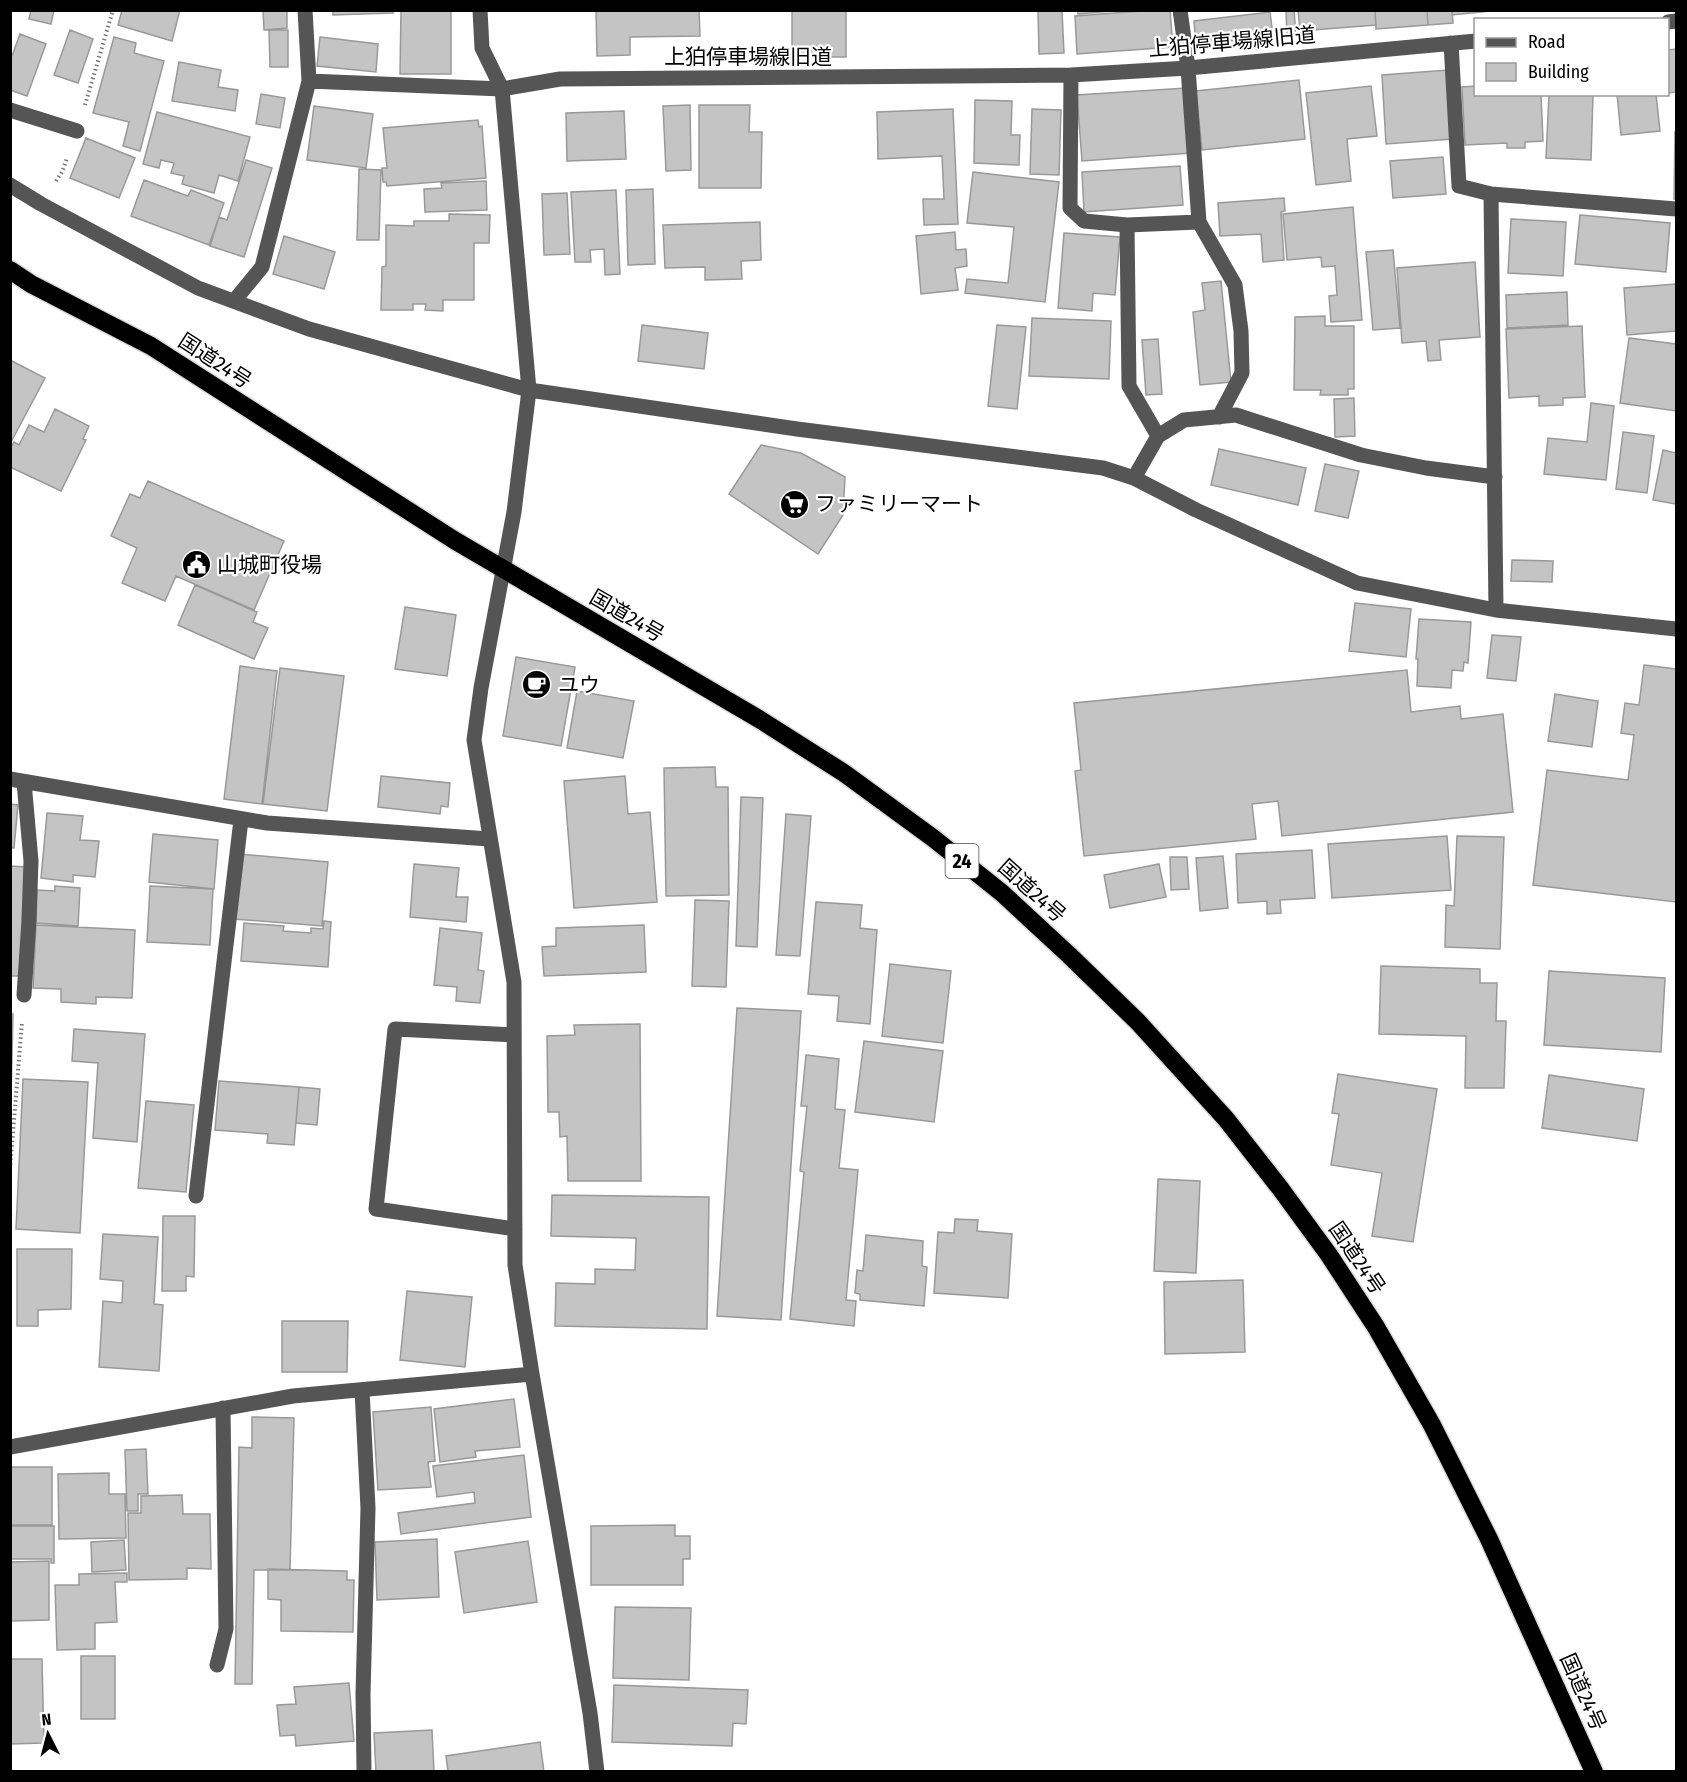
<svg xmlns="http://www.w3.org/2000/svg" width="1687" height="1782" viewBox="0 0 1687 1782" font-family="'Fira Sans Condensed','Noto Sans JP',sans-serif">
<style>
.building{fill:#c4c4c4;stroke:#999;stroke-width:1.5}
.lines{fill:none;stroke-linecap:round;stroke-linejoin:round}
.highway-casing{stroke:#dbdbdb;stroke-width:21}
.path{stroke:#777;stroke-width:4;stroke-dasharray:1.5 3;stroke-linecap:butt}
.minor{stroke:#555;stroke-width:15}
.highway{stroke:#000;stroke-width:18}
.labels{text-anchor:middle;stroke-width:4.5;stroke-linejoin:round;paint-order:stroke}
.shield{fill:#fff;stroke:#4c4c4c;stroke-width:1.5}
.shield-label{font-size:20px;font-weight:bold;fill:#000}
.street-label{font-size:21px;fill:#000;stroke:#fff}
.poi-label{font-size:21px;fill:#000;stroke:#fff;text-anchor:start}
</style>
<rect width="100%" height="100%" fill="#fff"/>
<path class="building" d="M31,10H54L51,24L29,19Z
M122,10H180L172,41L118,25Z
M263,10H287V28L264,30Z
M333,10H393V13L333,15Z
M401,10H451V74H400Z
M596,10H699L700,36L630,37V55L597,56Z
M792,10H846V57H792Z
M1077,10H1112V11L1078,14Z
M1155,10H1170L1173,47L1077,54L1075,16Z
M1286,10H1294L1296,36H1287Z
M1298,10H1375L1376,25L1300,31Z
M1375,10H1427L1428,25L1376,29Z
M1427,10H1452L1453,23L1428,25Z
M1452,10H1501L1452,15Z
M1038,11H1062L1064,53L1039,54Z
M1270,12L1273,36L1196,45L1194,21Z
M70,30L93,39L78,83L54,75Z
M269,30H288V67H270Z
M20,34L46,44L27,96L10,90V56H12Z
M114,37L136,43L134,53L164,61L140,151L123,146L129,122L93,113Z
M320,37L378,44L376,72L317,66Z
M1676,49V92L1668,93V50Z
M179,62L221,70L218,87L238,90L235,111L172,101Z
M1448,70L1453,139L1386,144L1382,75Z
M1299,80L1305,139L1202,150L1196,91Z
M1371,86L1377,136L1347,139L1351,181L1316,185L1306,93Z
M1476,86V94H1541L1543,141L1525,142V148H1507V143L1465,145L1462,87Z
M1186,88L1191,153L1082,161L1077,95Z
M261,94L285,98L280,128L256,124Z
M1549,94L1593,95L1591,160L1546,158Z
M1617,94H1656L1660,131L1621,135Z
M975,100L1012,101L1011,135H1020L1019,165L974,163Z
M690,105L691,170L666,171L663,106Z
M699,105H750L749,132H762L761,188H699Z
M314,106L373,114L366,168L307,160Z
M953,109L958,224L924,225L923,199H944L942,156L878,159L877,112Z
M1032,109L1061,110L1059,175L1030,174Z
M624,111L626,159L567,161L566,113Z
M157,112L250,137L238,181L219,175L214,193L182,184L184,176L171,173L174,163L161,160L159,168L143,164Z
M478,120L479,127L482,126L486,178L387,186L386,182H383L382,168H387L383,128Z
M1675,132H1676V199H1674Z
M86,138L135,158L119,198L70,178Z
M1443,157L1446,194L1393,198L1390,161Z
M246,160L272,168L244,257L210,246L219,217L227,220Z
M1180,166L1183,205L1084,212L1082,172Z
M359,169L381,170L379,240H357Z
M973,172L1059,182L1045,302L965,293L967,279L1008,283L1014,227L967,223Z
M144,180L188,196L191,190L224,203L209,245L131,216Z
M486,181L487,210L425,212L424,189L442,188L441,183Z
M653,189L655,264L628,265L626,190Z
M616,190L620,274L605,275L604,249L590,250L591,262H575L571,192Z
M567,193L570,254L544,255L542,194Z
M1284,198L1285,211L1281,212L1284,260L1263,262L1261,234L1220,236L1218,203Z
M1353,207L1362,320L1331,322L1329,296L1337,295L1335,266L1322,267L1321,257L1287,260L1283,214Z
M449,214L490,215L489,243H474V300H443V311L425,310L426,304H413V310H381L382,267L386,266V225L414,226V221H449Z
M1580,215L1670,223L1666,272L1575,264Z
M1511,219L1566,222L1563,276L1508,273Z
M760,222L761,260L741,261L742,279L705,280V267L665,268L663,225Z
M955,232L956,250L966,249L967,266L955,268L958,290L921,294L916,236Z
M1064,233L1120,237L1115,295L1093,293L1092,311L1058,308Z
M284,236L335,252L324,289L273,274Z
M1393,250L1400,328L1373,330L1366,252Z
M1475,262L1480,337L1439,340L1441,360L1428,361L1426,341L1402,343L1397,268Z
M1221,281L1231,382L1200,385L1193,312L1205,310L1202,283Z
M1676,284V331L1627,335L1624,288Z
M1567,292L1568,325L1507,328L1506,295Z
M1325,316V326H1354V389H1348V395H1320L1321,390H1294L1295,317Z
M1032,318L1111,321L1109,379L1029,376Z
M642,325L708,333L704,369L638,361Z
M997,325L1026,327L1017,409L988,406Z
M1582,326L1585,397L1563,398V405L1539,406V396L1509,398L1506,329Z
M1629,338L1676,344V411L1620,403Z
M1158,339L1162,394L1146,395L1142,340Z
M10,360L45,378L10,444Z
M1354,398L1355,436L1335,437L1334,399Z
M1591,403L1614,406L1606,480L1544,474L1548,438L1587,442Z
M55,409L89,426L83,439L86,440L61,491L10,467V449L14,442L19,445L29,425L44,432Z
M1623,432L1654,436L1647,493L1616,489Z
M761,445L801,453L845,477L843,515L818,554L729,494Z
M1219,449L1306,468L1298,505L1211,485Z
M1663,450L1676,453V504L1653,500Z
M1325,464L1359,471L1348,518L1315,511Z
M148,481L284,541L254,610L176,576L165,601L122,583L137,548L111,536L130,494L140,498Z
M1512,560L1553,561L1552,582L1511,581Z
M195,585L257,612L253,622L268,628L254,659L178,625Z
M1355,603L1411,609L1406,657L1349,651Z
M405,607L456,615L447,676L395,669Z
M1419,619L1471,622L1468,663L1464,662L1463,671L1452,670L1451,688L1417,686L1418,659H1416Z
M1492,635L1521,637L1516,681L1487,678Z
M516,657L575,667L561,746L503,736Z
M1644,665L1676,669V902L1533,885L1547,770L1628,780L1634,735L1621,733L1625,703L1639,705Z
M240,666L277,671L262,804L224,799Z
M280,668L344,676L327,811L263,804Z
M1407,670L1411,712L1460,706L1461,719L1503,714L1513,812L1282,836L1278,801L1252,804L1256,839L1084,856L1075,771L1081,770L1074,703Z
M577,691L634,701L623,758L567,748Z
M1555,694L1598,701L1592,747L1548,741Z
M715,767L716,787H728L729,895L666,896L664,768Z
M381,776L450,783L448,807L441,806L440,814L378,807Z
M625,776L628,814L650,812L657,902L574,908L564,781Z
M741,797L763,798L757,947L736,946Z
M10,804L18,805L14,848H10Z
M47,813L83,816L80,840L99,841L95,877L73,875V882L41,878Z
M786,814L811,816L800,956L776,955Z
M153,834L218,840L214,889L149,882Z
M1447,836L1451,890L1332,898L1328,844Z
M1457,836L1504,837L1500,949L1445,947L1446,905L1454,906Z
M1312,850L1315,898L1280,900L1281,913L1267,914V901L1238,903L1236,854Z
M240,854L328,862L322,926L234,919Z
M1223,856L1228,908L1200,911L1196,858Z
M1170,857H1187L1189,889L1171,890Z
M414,864L459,868L456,897H468L466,922L410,917Z
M1159,864L1166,897L1110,908L1104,875Z
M10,866L28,867L24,976H10Z
M55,886L80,888L78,926L36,923L37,890L55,891Z
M150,886L213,889L210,945L147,942Z
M695,900L729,901L726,987L692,986Z
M816,902L862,905L860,928L877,930L870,1024L837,1021L839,996L808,994Z
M324,921L331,922L328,967L241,961L244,923L284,926L283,931L311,933V928L323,929Z
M36,925L135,930L132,998L96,997V1004L61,1002V989L33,988Z
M644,925L646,972L544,976L542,947L556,946V928Z
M440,928L482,933L478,970L484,971L480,1003L456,1001L457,987L434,985Z
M890,964L951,971L943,1043L882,1036Z
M1381,966L1480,969V983H1497L1496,1021H1506L1504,1088H1465L1466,1036L1379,1034Z
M1549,971L1665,978L1661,1052L1544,1045Z
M737,1008L801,1011L781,1320L717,1316Z
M10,1013L13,1014L11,1099H10Z
M640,1024L641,1181H568L567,1136L560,1137L559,1112H548L547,1036L575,1035L574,1025Z
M74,1029L145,1034L137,1142L93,1138L98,1063L72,1061Z
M864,1041L943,1051L934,1122L855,1112Z
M806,1055L839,1059L835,1109L845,1110L839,1168L858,1170L846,1300L856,1301L854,1326L790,1319L804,1172L800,1171L807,1106H801Z
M1338,1074L1437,1089L1413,1242L1372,1236L1382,1173L1331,1165L1339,1114L1332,1113Z
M1549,1075L1644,1089L1637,1141L1542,1128Z
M23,1079L88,1082L80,1233L16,1229Z
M219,1081L299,1087L294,1145L267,1143L268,1134L215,1130Z
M299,1087L320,1089L317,1125L296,1123Z
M146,1101L194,1105L186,1192L138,1188Z
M1158,1179L1200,1181L1196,1273L1154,1271Z
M552,1195L709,1197L707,1329L555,1326L556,1283L595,1284V1269L635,1270L636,1238L551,1236Z
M163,1216H195L194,1277L186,1276V1291H162Z
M955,1219L978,1220L977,1231L1012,1234L1008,1298L934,1293L938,1232L954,1233Z
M103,1234L158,1237L154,1304L163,1305L159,1371L99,1367L103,1301L122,1303L123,1281L100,1279Z
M866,1235L923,1241L922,1266L927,1267L924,1306L860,1300V1294L855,1293L857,1270L863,1271Z
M17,1249H72L71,1309L38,1310V1326H17Z
M1243,1280L1245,1352L1165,1354L1164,1282Z
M407,1291L472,1297L465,1367L400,1360Z
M282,1321H348L347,1372H282Z
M514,1399L520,1447L475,1451L476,1457L440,1462L434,1409Z
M431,1407L435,1461L428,1462L431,1487L378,1490L373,1412Z
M252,1417L294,1418L290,1570H254L252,1684H235L239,1447L252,1448Z
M146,1449L148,1494H138V1511H127L125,1450Z
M524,1455L531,1517L401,1534L398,1513L475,1503L474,1492L437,1497L433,1466Z
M10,1467H52V1525H10Z
M109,1473V1494H125L126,1538L59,1539L58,1474Z
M182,1495L183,1514H210L211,1569L187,1568V1579L129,1580L128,1513H141V1496Z
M675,1525V1536H690V1559H683V1585H591V1526Z
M10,1526H54V1563H51V1559H10Z
M437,1539L439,1597L377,1600L375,1542Z
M124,1540L126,1570L92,1572L91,1542Z
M528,1541L537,1602L464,1613L455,1552Z
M49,1561V1620L10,1621V1562Z
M268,1569L347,1571V1580H354L353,1632L281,1631V1600L268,1599Z
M127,1573V1582H115L117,1622L95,1623V1649L57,1650L55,1585H79V1574Z
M615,1607L691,1608L689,1680L613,1678Z
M81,1656H115V1719H81Z
M10,1659H42L44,1743L10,1744Z
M349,1683L354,1741L296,1746L295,1735L280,1736L277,1705L296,1704L294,1687Z
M614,1685L748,1690L746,1724L733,1723L732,1746L612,1742Z
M432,1730L434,1772H376L374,1733Z
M540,1742L544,1772H448L446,1756Z"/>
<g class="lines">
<defs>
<path id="highway" d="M10,270L31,284L151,346L454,540L759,719L844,773L933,838L1002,893L1069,955L1138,1022L1226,1119L1280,1188L1329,1255L1376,1327L1432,1425L1489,1539L1594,1772"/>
</defs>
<use href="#highway" class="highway-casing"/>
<path class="path" d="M85,105L113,10
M56,181L62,172L67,158
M10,1169L22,1022"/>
<path class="minor" d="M480,10L482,48L502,89L529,390L514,512L481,688L474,740L514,982L515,1265L532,1374L590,1713L597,1772
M1180,10L1188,68L1199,222
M1668,22L1676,21
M1451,43L1459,186L1491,194L1496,610
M1071,75L1070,208L1084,221L1127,225L1199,222L1235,285L1241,331L1242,373L1219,417
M309,81L502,89L560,79L1071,75L1188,68L1476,41
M10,110L77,131
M10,185L41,204L198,288L309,329L529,390L797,429L1103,468L1134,478L1196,510L1357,583L1496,610L1676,629
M1491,194L1676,209
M1127,225L1129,386L1158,436
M234,301L262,267L309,81L305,10
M1134,478L1158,436L1184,420L1236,415L1361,455L1426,468L1495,477
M10,779L267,823L489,839
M24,995L29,920L31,861L24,782
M514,1035L395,1029L376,1209L515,1229
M196,1196L241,820
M362,1390L368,1508L363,1694L364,1772
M10,1447L293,1396L532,1374
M217,1665L226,1629L223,1408"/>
<use href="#highway" class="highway"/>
</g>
<defs>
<symbol id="supermarket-disc" viewBox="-11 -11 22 22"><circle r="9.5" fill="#000" stroke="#fff"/><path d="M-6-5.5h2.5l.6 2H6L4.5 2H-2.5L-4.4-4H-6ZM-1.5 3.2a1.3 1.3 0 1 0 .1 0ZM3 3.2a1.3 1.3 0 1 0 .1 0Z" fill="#fff"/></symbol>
<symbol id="civic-disc" viewBox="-11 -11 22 22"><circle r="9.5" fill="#000" stroke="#fff"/><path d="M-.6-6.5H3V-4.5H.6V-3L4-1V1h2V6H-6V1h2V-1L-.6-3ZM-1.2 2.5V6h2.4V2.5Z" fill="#fff"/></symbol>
<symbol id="cafe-disc" viewBox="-11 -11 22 22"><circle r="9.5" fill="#000" stroke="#fff"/><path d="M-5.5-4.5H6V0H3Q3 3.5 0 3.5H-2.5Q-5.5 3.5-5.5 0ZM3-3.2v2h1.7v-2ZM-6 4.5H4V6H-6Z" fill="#fff"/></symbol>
</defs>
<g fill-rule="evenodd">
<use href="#supermarket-disc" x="778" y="488" width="33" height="33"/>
<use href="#civic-disc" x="180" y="548" width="33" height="33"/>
<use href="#cafe-disc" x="520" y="668" width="33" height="33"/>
</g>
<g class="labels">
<rect class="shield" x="945.5" y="844" width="33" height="34" rx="4.5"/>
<g class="shield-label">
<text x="962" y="868">24</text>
</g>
<g class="street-label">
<text transform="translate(1232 42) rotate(-5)" y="7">上狛停車場線旧道</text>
<text x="748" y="64">上狛停車場線旧道</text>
<text transform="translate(215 361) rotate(33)" y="7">国道24号</text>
<text transform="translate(627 616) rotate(30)" y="7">国道24号</text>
<text transform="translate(1032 891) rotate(42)" y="7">国道24号</text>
<text transform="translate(1357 1258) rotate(56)" y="7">国道24号</text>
<text transform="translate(1583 1692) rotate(66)" y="7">国道24号</text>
</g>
<g class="poi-label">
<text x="815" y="511">ファミリーマート</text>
<text x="217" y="572">山城町役場</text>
<text x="558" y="692">ユウ</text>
</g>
</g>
<rect width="1687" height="1782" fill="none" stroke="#000000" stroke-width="24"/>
<rect x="1474" y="18" width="195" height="78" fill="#ffffff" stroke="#999999" stroke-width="1.5"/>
<rect x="1486" y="38" width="30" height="9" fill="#555555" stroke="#999999" stroke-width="1.5"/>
<text x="1528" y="48" font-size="18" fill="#000000">Road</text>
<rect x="1486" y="63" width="30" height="18" fill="#c4c4c4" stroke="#999999" stroke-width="1.5"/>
<text x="1528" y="78" font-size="18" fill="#000000">Building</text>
<g transform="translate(48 1734) rotate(354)" stroke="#ffffff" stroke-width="4.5" paint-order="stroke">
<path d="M0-4.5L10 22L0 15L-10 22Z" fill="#000000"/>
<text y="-9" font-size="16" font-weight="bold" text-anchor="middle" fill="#000000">N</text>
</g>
</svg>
